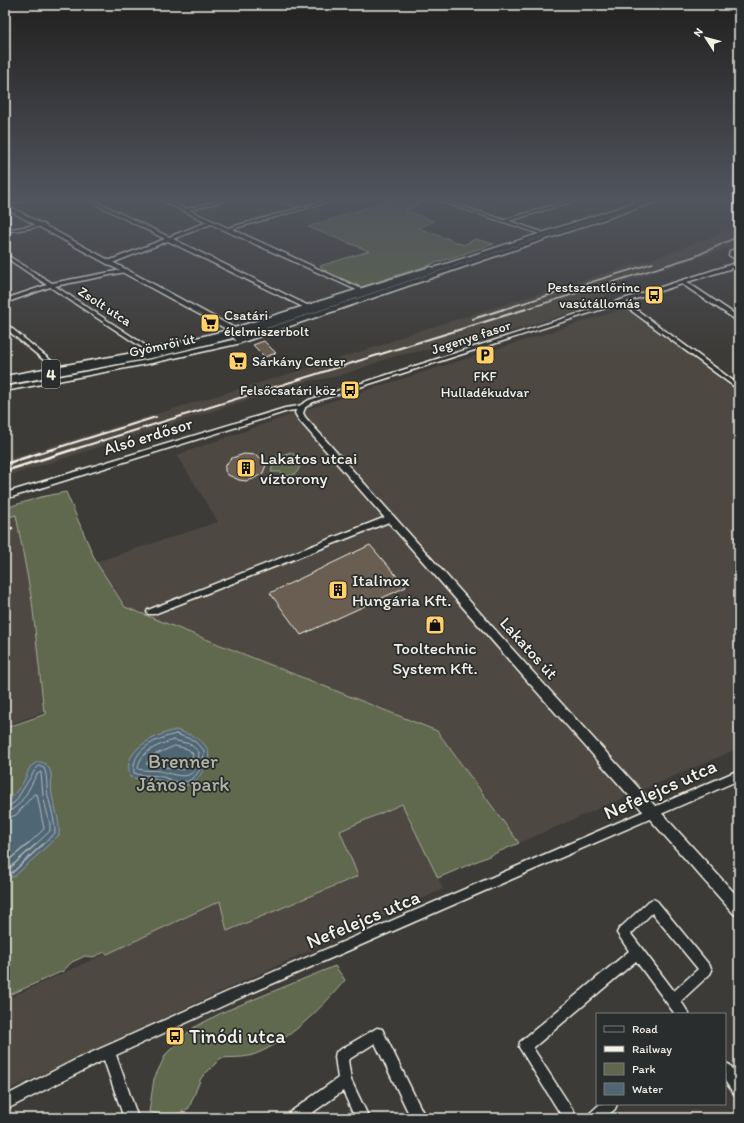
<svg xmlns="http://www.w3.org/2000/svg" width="744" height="1123" viewBox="0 0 744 1123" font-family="Itim,sans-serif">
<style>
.built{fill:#4d4843}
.green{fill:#60674e;stroke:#aaac9b}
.water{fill:#506674;stroke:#929ea2}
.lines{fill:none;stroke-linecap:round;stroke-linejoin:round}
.shore-far1{stroke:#b2b9ba;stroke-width:1}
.shore{stroke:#b2b9ba;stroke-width:1.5}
.building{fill:#6a5d51;stroke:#f4f1e8}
.minor-casing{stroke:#f4f1e8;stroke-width:3}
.tertiary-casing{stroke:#f4f1e8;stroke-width:3}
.primary-casing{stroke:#f4f1e8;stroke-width:3}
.minor{fill:#2a2d2e;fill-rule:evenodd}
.tertiary{fill:#2a2d2e;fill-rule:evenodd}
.primary{fill:#2a2d2e;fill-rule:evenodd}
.rail-far2{stroke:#f4f1e8;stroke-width:1.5}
.rail-far1{stroke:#f4f1e8;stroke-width:2}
.rail{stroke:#f4f1e8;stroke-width:2.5}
.tertiary-bridge-casing{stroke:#f4f1e8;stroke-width:10;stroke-linecap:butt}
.tertiary-bridge{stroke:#2a2d2e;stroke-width:8}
.labels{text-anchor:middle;stroke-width:3.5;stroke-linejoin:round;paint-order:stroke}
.far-poi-label{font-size:14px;fill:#f4f1e8;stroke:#2a2d2e;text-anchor:end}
.far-street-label{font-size:14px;fill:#f4f1e8;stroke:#2a2d2e}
.shield{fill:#2a2d2e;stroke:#b7b6b0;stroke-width:1}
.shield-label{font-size:16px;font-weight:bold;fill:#f4f1e8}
.street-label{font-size:17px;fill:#f4f1e8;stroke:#2a2d2e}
.poi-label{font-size:17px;fill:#f4f1e8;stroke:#2a2d2e;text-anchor:start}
.near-park-label{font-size:20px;fill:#b1b3a3;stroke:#2a2d2e}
.near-street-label{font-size:20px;fill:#f4f1e8;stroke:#2a2d2e}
.near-poi-label{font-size:20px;fill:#f4f1e8;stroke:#2a2d2e;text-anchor:start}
</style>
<rect width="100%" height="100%" fill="#3d3b38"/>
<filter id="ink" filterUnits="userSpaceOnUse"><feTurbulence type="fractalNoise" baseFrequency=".025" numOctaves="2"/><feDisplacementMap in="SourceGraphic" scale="8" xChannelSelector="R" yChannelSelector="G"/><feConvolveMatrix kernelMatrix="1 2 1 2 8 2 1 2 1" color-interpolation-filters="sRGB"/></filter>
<g filter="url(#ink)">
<path class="built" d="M477,199H534L521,203L513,200L478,210L460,204Z
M739,224V244L618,285L594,306L484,339L395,356L339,376L304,382L5,477V460L295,372L382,345L409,334L667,254L724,232Z
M626,308L739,392V748L519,843L437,731L126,607L96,562L218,522L177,455L310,408Z
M16,514L32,601L44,712L5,726V518Z
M403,804L443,889L5,1091V1000L220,901L227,931L357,876L340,831Z"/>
<path class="green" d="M269,199H330L296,208Z
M393,199H421L426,200L405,211L434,221L419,228L464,245L475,239L494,244L361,287L328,273L320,266L369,251L308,227Z
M291,452L299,459C301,470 297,476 285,476L281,472H271L274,461L273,458Z
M66,492L96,562L125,607L437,731L519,843L438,878L402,804L340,831L358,876L227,931L220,901L107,954L105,952L93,957L85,956L72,962L63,971L5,997V728L46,714V711L44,712L32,601L16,515L5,518V508L41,497Z
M335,966L345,980C323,1007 283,1047 249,1056C240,1058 230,1057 221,1058L201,1078L189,1108L172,1117L149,1112L154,1079L166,1054L193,1028L223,1012Z"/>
<path class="water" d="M176,730C196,736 220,746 203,771C200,776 195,782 190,784C180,789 167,781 157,780C147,778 140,780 130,777C128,769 128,762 132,755C140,742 162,733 176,730Z
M37,762C42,762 45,762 48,767C54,775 50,785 52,795C55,809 60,820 59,835L15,876L5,879V806L23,783L30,767Z"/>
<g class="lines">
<path class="shore-far1" d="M176,734L193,740L204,750C204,764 197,783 180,782C173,782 166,777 159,776C150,775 142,776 134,773C131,749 156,739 176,734Z
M173,740L190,744L199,752C197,783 182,777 160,771C153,770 145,771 138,769C139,751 159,745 173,740Z
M175,746L188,749L193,754L191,762L184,770L146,764L152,756Z
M5,808L15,802L35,770L39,766L44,768C48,777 46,786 48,796C51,809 55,820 55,833L41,846
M5,813C22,808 29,788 37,774L41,772L43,796L50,824V831L34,846
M5,819L16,815L34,794H37L44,829L26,846"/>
<path class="shore" d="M5,863L27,845
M5,869L11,867L35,845
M5,875L13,872L42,845"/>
</g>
<path class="building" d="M264,341L276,353L265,357L253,345Z
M244,454L256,455L265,461L266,465L263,473L253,479L246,481L239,480L228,475L225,471V467L228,462L232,458Z
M370,545L406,587L301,635L270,593Z"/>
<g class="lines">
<defs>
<path id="minor" d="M22,199H29L5,205V203Z
M86,199H91L169,237L207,222L159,199H164L186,209L225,199H231L189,210L228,228L332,199H338L232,229L366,291L361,292L211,224L173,239L311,307V309H307L168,241L112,263H108V261L165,239Z
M434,199H440L504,220L574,199H580L509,221L542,232V233L540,234Z
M42,224H44V226L5,232V230Z
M739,247V250L734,253V255L739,259V262L729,255L730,251Z
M5,254L52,283L127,269L128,270L125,272L55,286L154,351L151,353L149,352L50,287L5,303V299L47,285L5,257Z
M739,262V266L687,282L739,317V322L682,284L626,302L739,385V390L621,303L313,402L303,409L288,411L5,499V493L285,408L299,406L309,400Z
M5,323L60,368V370H56L5,328Z
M391,515L395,518L394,520L154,614H148L147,612L148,610Z
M739,770V780L240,998L116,1055L138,1118H124L104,1060L5,1110V1096L77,1059L232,990Z
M653,899L657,901L710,966L712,970L710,974L681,1001L689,1014H675L636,961L533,1048L578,1118H563L519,1047L520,1042L629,951L617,933L619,929L649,901ZM652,913L698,969L674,991L631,934Z
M377,1028L382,1029L422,1111L424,1116L423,1118H407L409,1114L375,1043L348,1060L351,1080L369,1118H355L343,1091L305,1118H287L289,1113L338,1078L335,1057L336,1052Z
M725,1063L730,1065L739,1078V1096L734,1094L725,1081Z
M600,1104H617L615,1109L605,1118H588L590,1113Z"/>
<path id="tertiary" d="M656,199H664L237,344L152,363L5,391V387L152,359L232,340Z
M5,204L229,325L234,328L430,267L435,268L237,334L144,355L5,380V376L144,351L228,330L5,208Z
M298,406H304L305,408L303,413L305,417L531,670L739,898V916L734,914L523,676L299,420L295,413Z"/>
<path id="primary" d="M646,199H656L249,334L156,357L5,385V379L156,351L243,330Z"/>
</defs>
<use href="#minor" class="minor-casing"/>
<use href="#tertiary" class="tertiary-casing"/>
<use href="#primary" class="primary-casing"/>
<use href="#minor" class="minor"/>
<use href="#tertiary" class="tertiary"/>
<use href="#primary" class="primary"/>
<path class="rail-far2" d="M501,310L653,263
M523,310L696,256L739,236"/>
<path class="rail-far1" d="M473,319L504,309
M50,450L156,417
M72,450L526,309"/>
<path class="rail" d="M5,464L53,449
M5,471L75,449
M5,524L10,522
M5,530L12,528"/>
<defs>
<path id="tertiary-bridge" d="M234,332L239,338"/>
</defs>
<use href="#tertiary-bridge" class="tertiary-bridge-casing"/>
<use href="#tertiary-bridge" class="tertiary-bridge"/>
</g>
</g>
<linearGradient id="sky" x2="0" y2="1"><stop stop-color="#22201f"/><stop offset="0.56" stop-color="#51555e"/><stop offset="1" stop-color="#51555e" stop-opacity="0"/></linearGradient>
<rect width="744" height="356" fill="url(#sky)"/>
<defs>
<symbol id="bus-square" viewBox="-11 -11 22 22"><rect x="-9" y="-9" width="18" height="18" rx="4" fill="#ffd166" stroke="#2a2d2e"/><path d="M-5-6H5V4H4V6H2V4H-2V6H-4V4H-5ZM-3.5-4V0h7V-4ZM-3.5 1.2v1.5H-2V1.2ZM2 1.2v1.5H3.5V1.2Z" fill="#111"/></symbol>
<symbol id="supermarket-square" viewBox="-11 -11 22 22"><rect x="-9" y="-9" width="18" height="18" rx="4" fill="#ffd166" stroke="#2a2d2e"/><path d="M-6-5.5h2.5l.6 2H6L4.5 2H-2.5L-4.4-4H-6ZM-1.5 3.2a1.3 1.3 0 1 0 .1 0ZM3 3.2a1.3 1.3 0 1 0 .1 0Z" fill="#111"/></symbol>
<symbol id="parking-square" viewBox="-11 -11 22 22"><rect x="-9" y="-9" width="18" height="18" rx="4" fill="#ffd166" stroke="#2a2d2e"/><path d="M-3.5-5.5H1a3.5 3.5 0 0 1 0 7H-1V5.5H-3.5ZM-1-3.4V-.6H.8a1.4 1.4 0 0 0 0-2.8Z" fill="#111"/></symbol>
<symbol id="building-square" viewBox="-11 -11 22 22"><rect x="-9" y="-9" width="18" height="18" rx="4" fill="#ffd166" stroke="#2a2d2e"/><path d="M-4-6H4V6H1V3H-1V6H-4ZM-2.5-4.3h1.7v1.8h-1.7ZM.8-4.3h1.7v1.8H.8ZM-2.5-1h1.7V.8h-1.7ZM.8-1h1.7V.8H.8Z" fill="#111"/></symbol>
<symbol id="shop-square" viewBox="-11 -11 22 22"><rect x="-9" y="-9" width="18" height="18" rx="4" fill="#ffd166" stroke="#2a2d2e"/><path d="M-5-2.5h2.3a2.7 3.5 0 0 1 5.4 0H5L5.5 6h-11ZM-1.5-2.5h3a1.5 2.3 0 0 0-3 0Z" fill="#111"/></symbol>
</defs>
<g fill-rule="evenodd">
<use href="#bus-square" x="643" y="284" width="22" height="22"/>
<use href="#supermarket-square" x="199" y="312" width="22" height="22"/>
<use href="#parking-square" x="474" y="344" width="22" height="22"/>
<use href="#supermarket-square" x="227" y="350" width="22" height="22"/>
<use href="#bus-square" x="339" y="379" width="22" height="22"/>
<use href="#building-square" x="235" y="457" width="22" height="22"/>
<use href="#building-square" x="327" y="579" width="22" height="22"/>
<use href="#shop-square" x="424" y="614" width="22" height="22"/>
<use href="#bus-square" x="164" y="1025" width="22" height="22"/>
</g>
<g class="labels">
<g class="far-poi-label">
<text x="640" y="292">Pestszentlőrinc<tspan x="640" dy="16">vasútállomás</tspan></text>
<text x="224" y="320" text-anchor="start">Csatári<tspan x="224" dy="16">élelmiszerbolt</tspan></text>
<text x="252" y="366" text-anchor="start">Sárkány Center</text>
<text x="485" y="381" text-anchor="middle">FKF<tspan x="485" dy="16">Hulladékudvar</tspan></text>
<text x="336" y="395">Felsőcsatári köz</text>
</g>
<g class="far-street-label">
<text transform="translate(105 306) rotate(33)" y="5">Zsolt utca</text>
<text transform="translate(471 337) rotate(-18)" y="5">Jegenye fasor</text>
<text transform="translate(162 345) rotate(-12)" y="5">Gyömrői út</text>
</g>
<rect class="shield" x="42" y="360" width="18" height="28" rx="3"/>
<g class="shield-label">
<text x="51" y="380">4</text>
</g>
<g class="street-label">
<text transform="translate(148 436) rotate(-17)" y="6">Alsó erdősor</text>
<text transform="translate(529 648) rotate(48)" y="6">Lakatos út</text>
</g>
<g class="poi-label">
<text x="260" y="464">Lakatos utcai<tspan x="260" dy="20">víztorony</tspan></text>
<text x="352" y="586">Italinox<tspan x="352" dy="20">Hungária Kft.</tspan></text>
<text x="435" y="654" text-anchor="middle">Tooltechnic<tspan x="435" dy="20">System Kft.</tspan></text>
</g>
<g class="near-park-label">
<text x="183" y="768">Brenner<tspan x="183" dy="23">János park</tspan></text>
</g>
<g class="near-street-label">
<text transform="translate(660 789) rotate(-24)" y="7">Nefelejcs utca</text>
<text transform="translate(363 919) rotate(-23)" y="7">Nefelejcs utca</text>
</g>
<g class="near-poi-label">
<text x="189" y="1043">Tinódi utca</text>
</g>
</g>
<rect width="744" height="1123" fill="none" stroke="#2a2d2e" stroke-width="20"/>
<rect x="10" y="10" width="724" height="1103" fill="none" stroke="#f4f1e8" stroke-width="1.5" filter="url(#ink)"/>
<rect x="596" y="1013" width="130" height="92" fill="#2a2d2e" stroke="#7b7b78"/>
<rect x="604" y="1026" width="20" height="6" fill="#2a2d2e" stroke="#7b7b78"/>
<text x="632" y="1033" font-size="12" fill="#f4f1e8">Road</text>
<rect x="604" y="1046" width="20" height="6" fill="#f4f1e8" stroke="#7b7b78"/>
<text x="632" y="1053" font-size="12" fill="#f4f1e8">Railway</text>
<rect x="604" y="1063" width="20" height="12" fill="#60674e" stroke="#7b7b78"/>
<text x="632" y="1073" font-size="12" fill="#f4f1e8">Park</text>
<rect x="604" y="1083" width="20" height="12" fill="#506674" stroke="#7b7b78"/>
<text x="632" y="1093" font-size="12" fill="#f4f1e8">Water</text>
<g transform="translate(706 38) rotate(306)" stroke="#2a2d2e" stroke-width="3" paint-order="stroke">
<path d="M0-3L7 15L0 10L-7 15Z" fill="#f4f1e8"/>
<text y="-6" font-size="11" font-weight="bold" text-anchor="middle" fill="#f4f1e8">N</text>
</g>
</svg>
